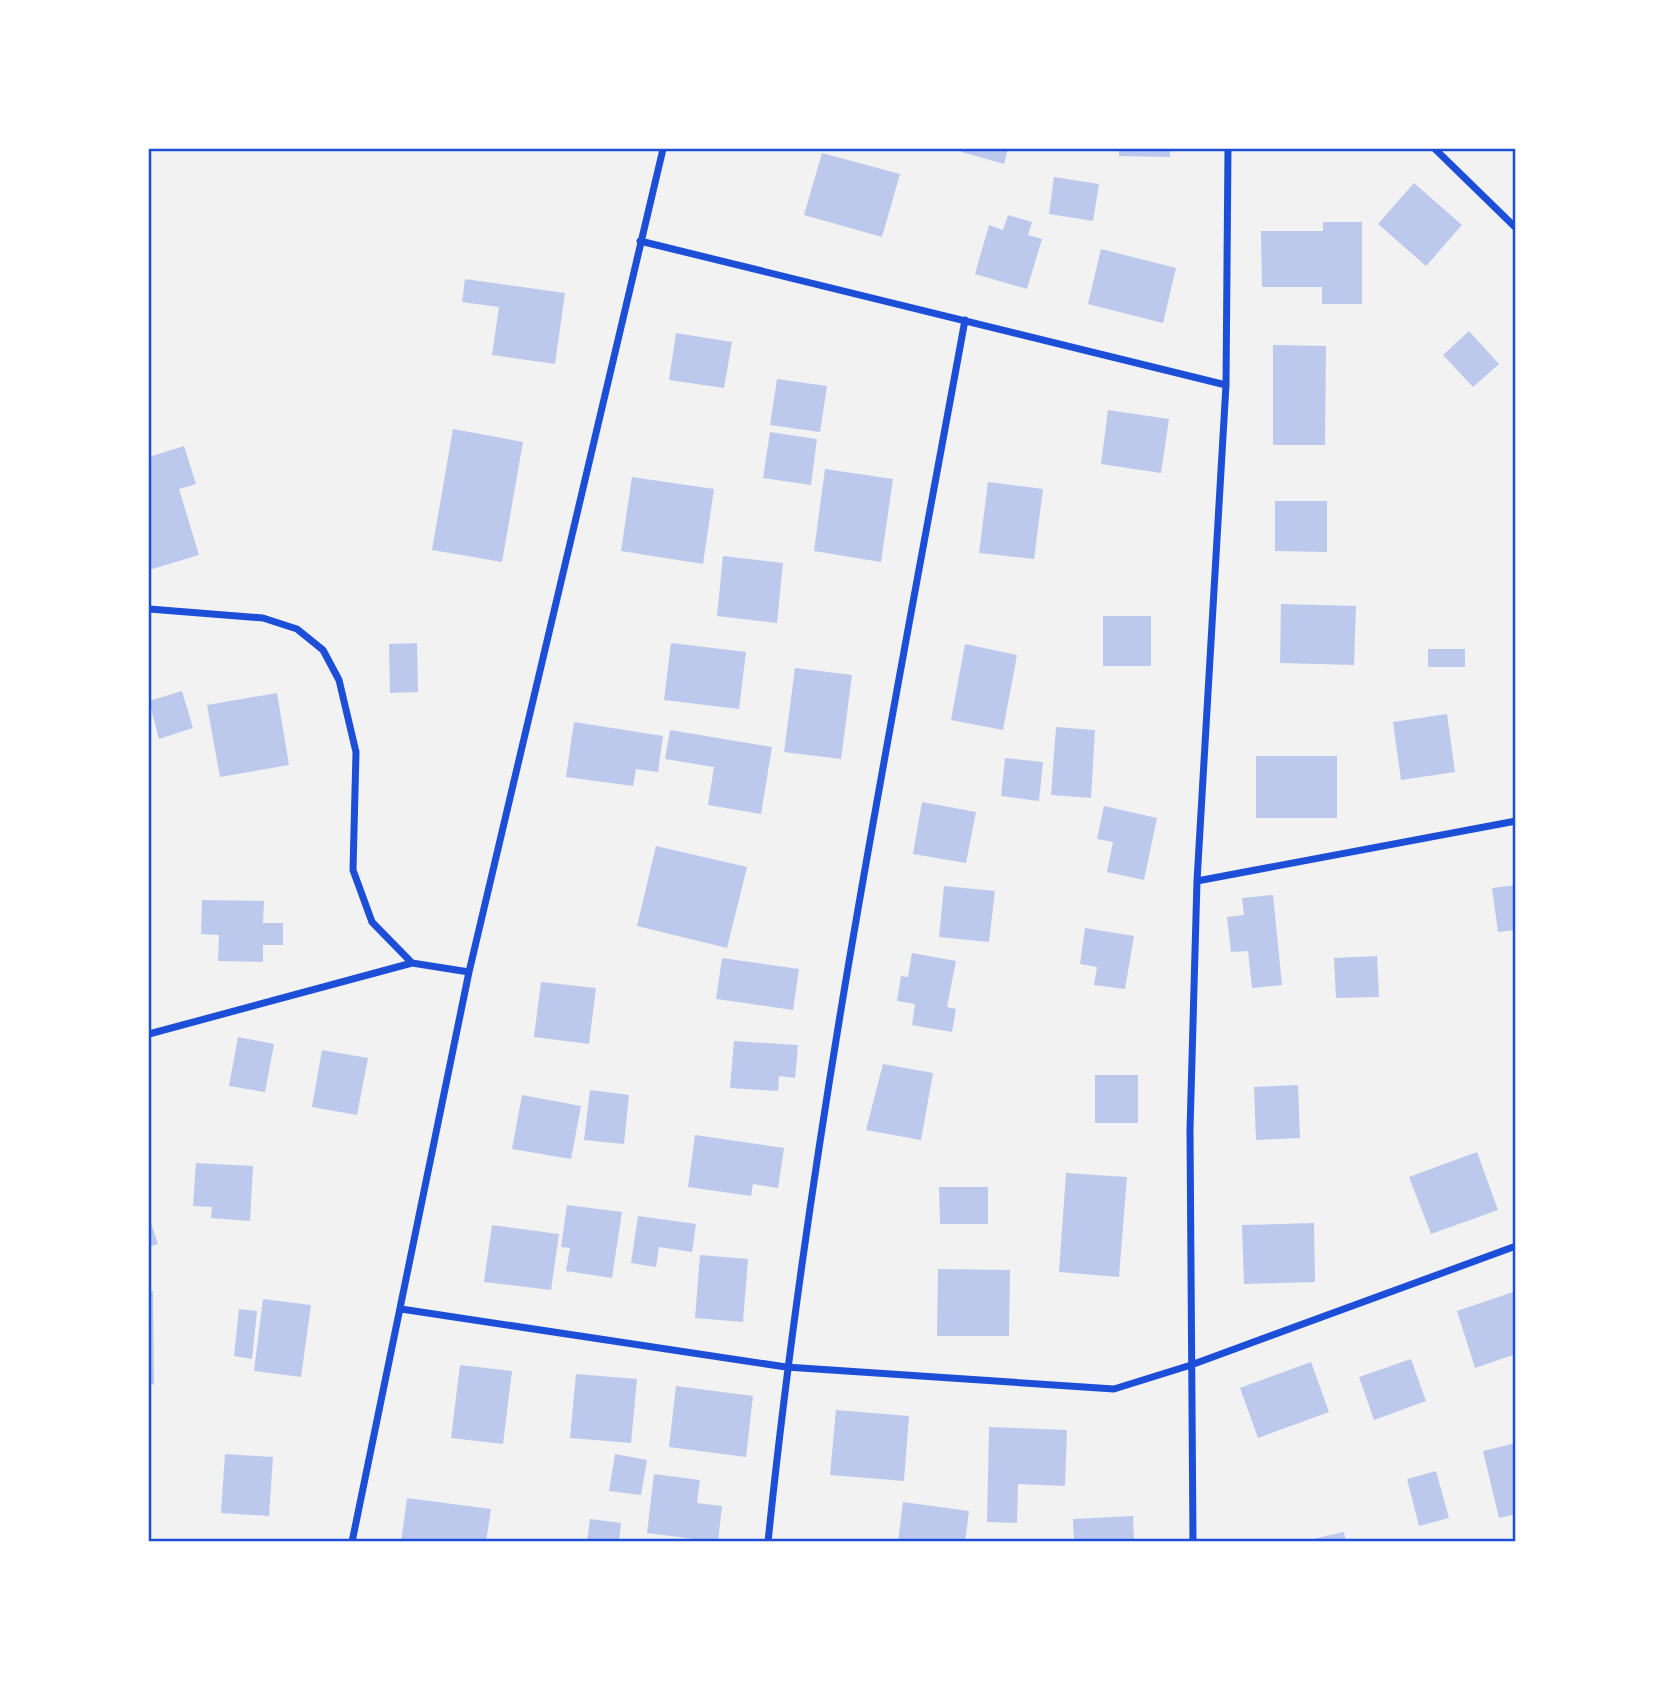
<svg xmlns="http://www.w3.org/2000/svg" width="1665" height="1691" viewBox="0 0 1665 1691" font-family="'Public Sans',sans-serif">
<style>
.building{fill:#bdc9ec}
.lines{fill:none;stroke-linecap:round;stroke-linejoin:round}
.minor{stroke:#1d4ed8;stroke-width:7}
.neatline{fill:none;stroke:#1d4ed8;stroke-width:2.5}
</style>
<rect width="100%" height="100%" fill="#f2f2f2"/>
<path class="building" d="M963,149H1008L1004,164L962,152Z
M1119,149H1170V157L1119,156Z
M822,153L900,174L882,237L804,215Z
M1054,177L1099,184L1093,221L1049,214Z
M1414,183L1462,225L1426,266L1378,224Z
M1008,215L1032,222L1028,235L1042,239L1027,289L975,274L989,225L1003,230Z
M1323,222H1362V304H1322V287H1262L1261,231H1323Z
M1101,249L1176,268L1163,323L1088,304Z
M465,279L565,293L555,364L492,355L499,307L462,302Z
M1469,331L1499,364L1473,387L1443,355Z
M676,333L732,342L724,388L669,380Z
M1273,345L1326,346L1325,445H1273Z
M777,379L827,386L820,432L770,425Z
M1108,410L1169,419L1161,473L1101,464Z
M453,429L523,442L502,562L432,550Z
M770,432L817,439L811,485L763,478Z
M184,446L196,484L179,489L199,555L149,570V457Z
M825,469L893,479L881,562L814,551Z
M632,477L714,489L703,564L621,551Z
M988,482L1043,489L1034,559L979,553Z
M1275,501H1327V552L1275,551Z
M723,556L783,563L777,623L717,616Z
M1281,604L1356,606L1354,665L1280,663Z
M1103,616H1151V666H1103Z
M417,643L418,692L390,693L389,644Z
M671,643L746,652L739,709L664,700Z
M965,644L1017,655L1003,730L951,720Z
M1428,649H1465V667H1428Z
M795,668L852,675L841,759L784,752Z
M182,691L193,728L159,739L149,701Z
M277,693L289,765L220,777L207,705Z
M1447,714L1455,772L1401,780L1393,722Z
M574,722L663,736L658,772L636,769L633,786L566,777Z
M1056,727L1095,730L1091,798L1051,795Z
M670,730L772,747L761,814L708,805L714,767L665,759Z
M1256,756H1337V818H1256Z
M1005,758L1043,762L1039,801L1001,796Z
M922,802L976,812L966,863L913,854Z
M1104,806L1157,818L1144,880L1107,872L1113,842L1097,839Z
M656,846L747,867L727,948L637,926Z
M1516,885V930L1498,932L1492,888Z
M944,886L995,891L989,942L939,937Z
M1273,895L1282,985L1252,988L1248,951L1231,952L1227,917L1244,915L1242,898Z
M202,900L264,901L263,923H283V945H263V962L218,961L219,935L201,934Z
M1085,928L1134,936L1125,989L1094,985L1097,967L1080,964Z
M912,953L956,961L947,1007L956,1009L952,1032L912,1025L915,1004L897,1001L901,976L908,977Z
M1377,956L1379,997L1336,998L1334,958Z
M722,958L799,969L793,1010L716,999Z
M541,982L596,988L589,1044L534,1037Z
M238,1037L274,1044L265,1092L229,1086Z
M734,1041L798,1045L795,1078L779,1076L778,1091L730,1088Z
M322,1050L368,1058L357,1115L312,1107Z
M883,1064L933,1073L921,1140L866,1130Z
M1095,1075H1138V1123H1095Z
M1298,1085L1300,1138L1256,1140L1254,1087Z
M590,1090L629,1095L624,1144L584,1140Z
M522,1095L581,1106L571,1159L512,1149Z
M695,1135L784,1148L778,1188L753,1184L751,1196L688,1187Z
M1477,1152L1498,1210L1431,1234L1409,1177Z
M196,1163L253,1166L250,1221L211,1218L212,1207L193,1206Z
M1066,1173L1127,1177L1119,1277L1059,1272Z
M939,1187H988V1224H940Z
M567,1205L622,1212L612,1278L566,1271L570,1248L561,1247Z
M638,1216L696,1224L692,1252L659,1247L656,1267L631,1263Z
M149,1217L158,1244L149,1247Z
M1314,1223L1315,1282L1244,1284L1242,1225Z
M492,1225L559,1234L551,1290L484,1282Z
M700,1255L748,1259L743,1322L695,1318Z
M938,1269L1010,1270L1009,1336H937Z
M149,1291H153L154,1384L149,1385Z
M1516,1291V1354L1475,1368L1457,1311Z
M263,1299L311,1305L301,1377L254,1371Z
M239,1309L257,1311L252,1359L234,1356Z
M1411,1359L1426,1401L1374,1420L1359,1377Z
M1311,1362L1329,1412L1258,1438L1240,1388Z
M460,1365L512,1371L503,1444L451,1438Z
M576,1374L637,1379L631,1443L570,1438Z
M676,1386L753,1396L746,1457L669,1447Z
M836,1410L909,1416L904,1481L830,1475Z
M989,1427L1067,1430L1065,1486L1018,1484L1017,1523L987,1522Z
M1516,1443V1514L1499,1518L1483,1451Z
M225,1454L273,1457L269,1516L221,1513Z
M615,1454L647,1460L641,1495L609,1491Z
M1436,1471L1449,1518L1419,1526L1407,1479Z
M654,1474L700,1480L697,1503L722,1506L718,1542L647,1533Z
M407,1498L491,1509L486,1542H401Z
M903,1502L969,1511L965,1542H898Z
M1133,1516L1134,1542H1074L1073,1519Z
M590,1519L621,1523L619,1542H587Z
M1344,1532L1346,1542H1304V1541Z"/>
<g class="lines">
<path class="minor" d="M1435,149L1516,228
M640,241L1226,385
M149,609L263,618L297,629L323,650L339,680L356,752L353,870L372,922L412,963
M1197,881L1516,821
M149,1034L412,963L469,972
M401,1309L786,1367L1114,1389L1191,1365L1516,1246
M352,1542L469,972L663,149
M768,1542C810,1132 891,725 965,320
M1193,1542L1190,1130L1197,881L1226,385L1228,149"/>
</g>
<rect width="1665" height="1691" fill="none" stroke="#ffffff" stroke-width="301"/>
<rect x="150" y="150" width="1364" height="1390" class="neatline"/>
</svg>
